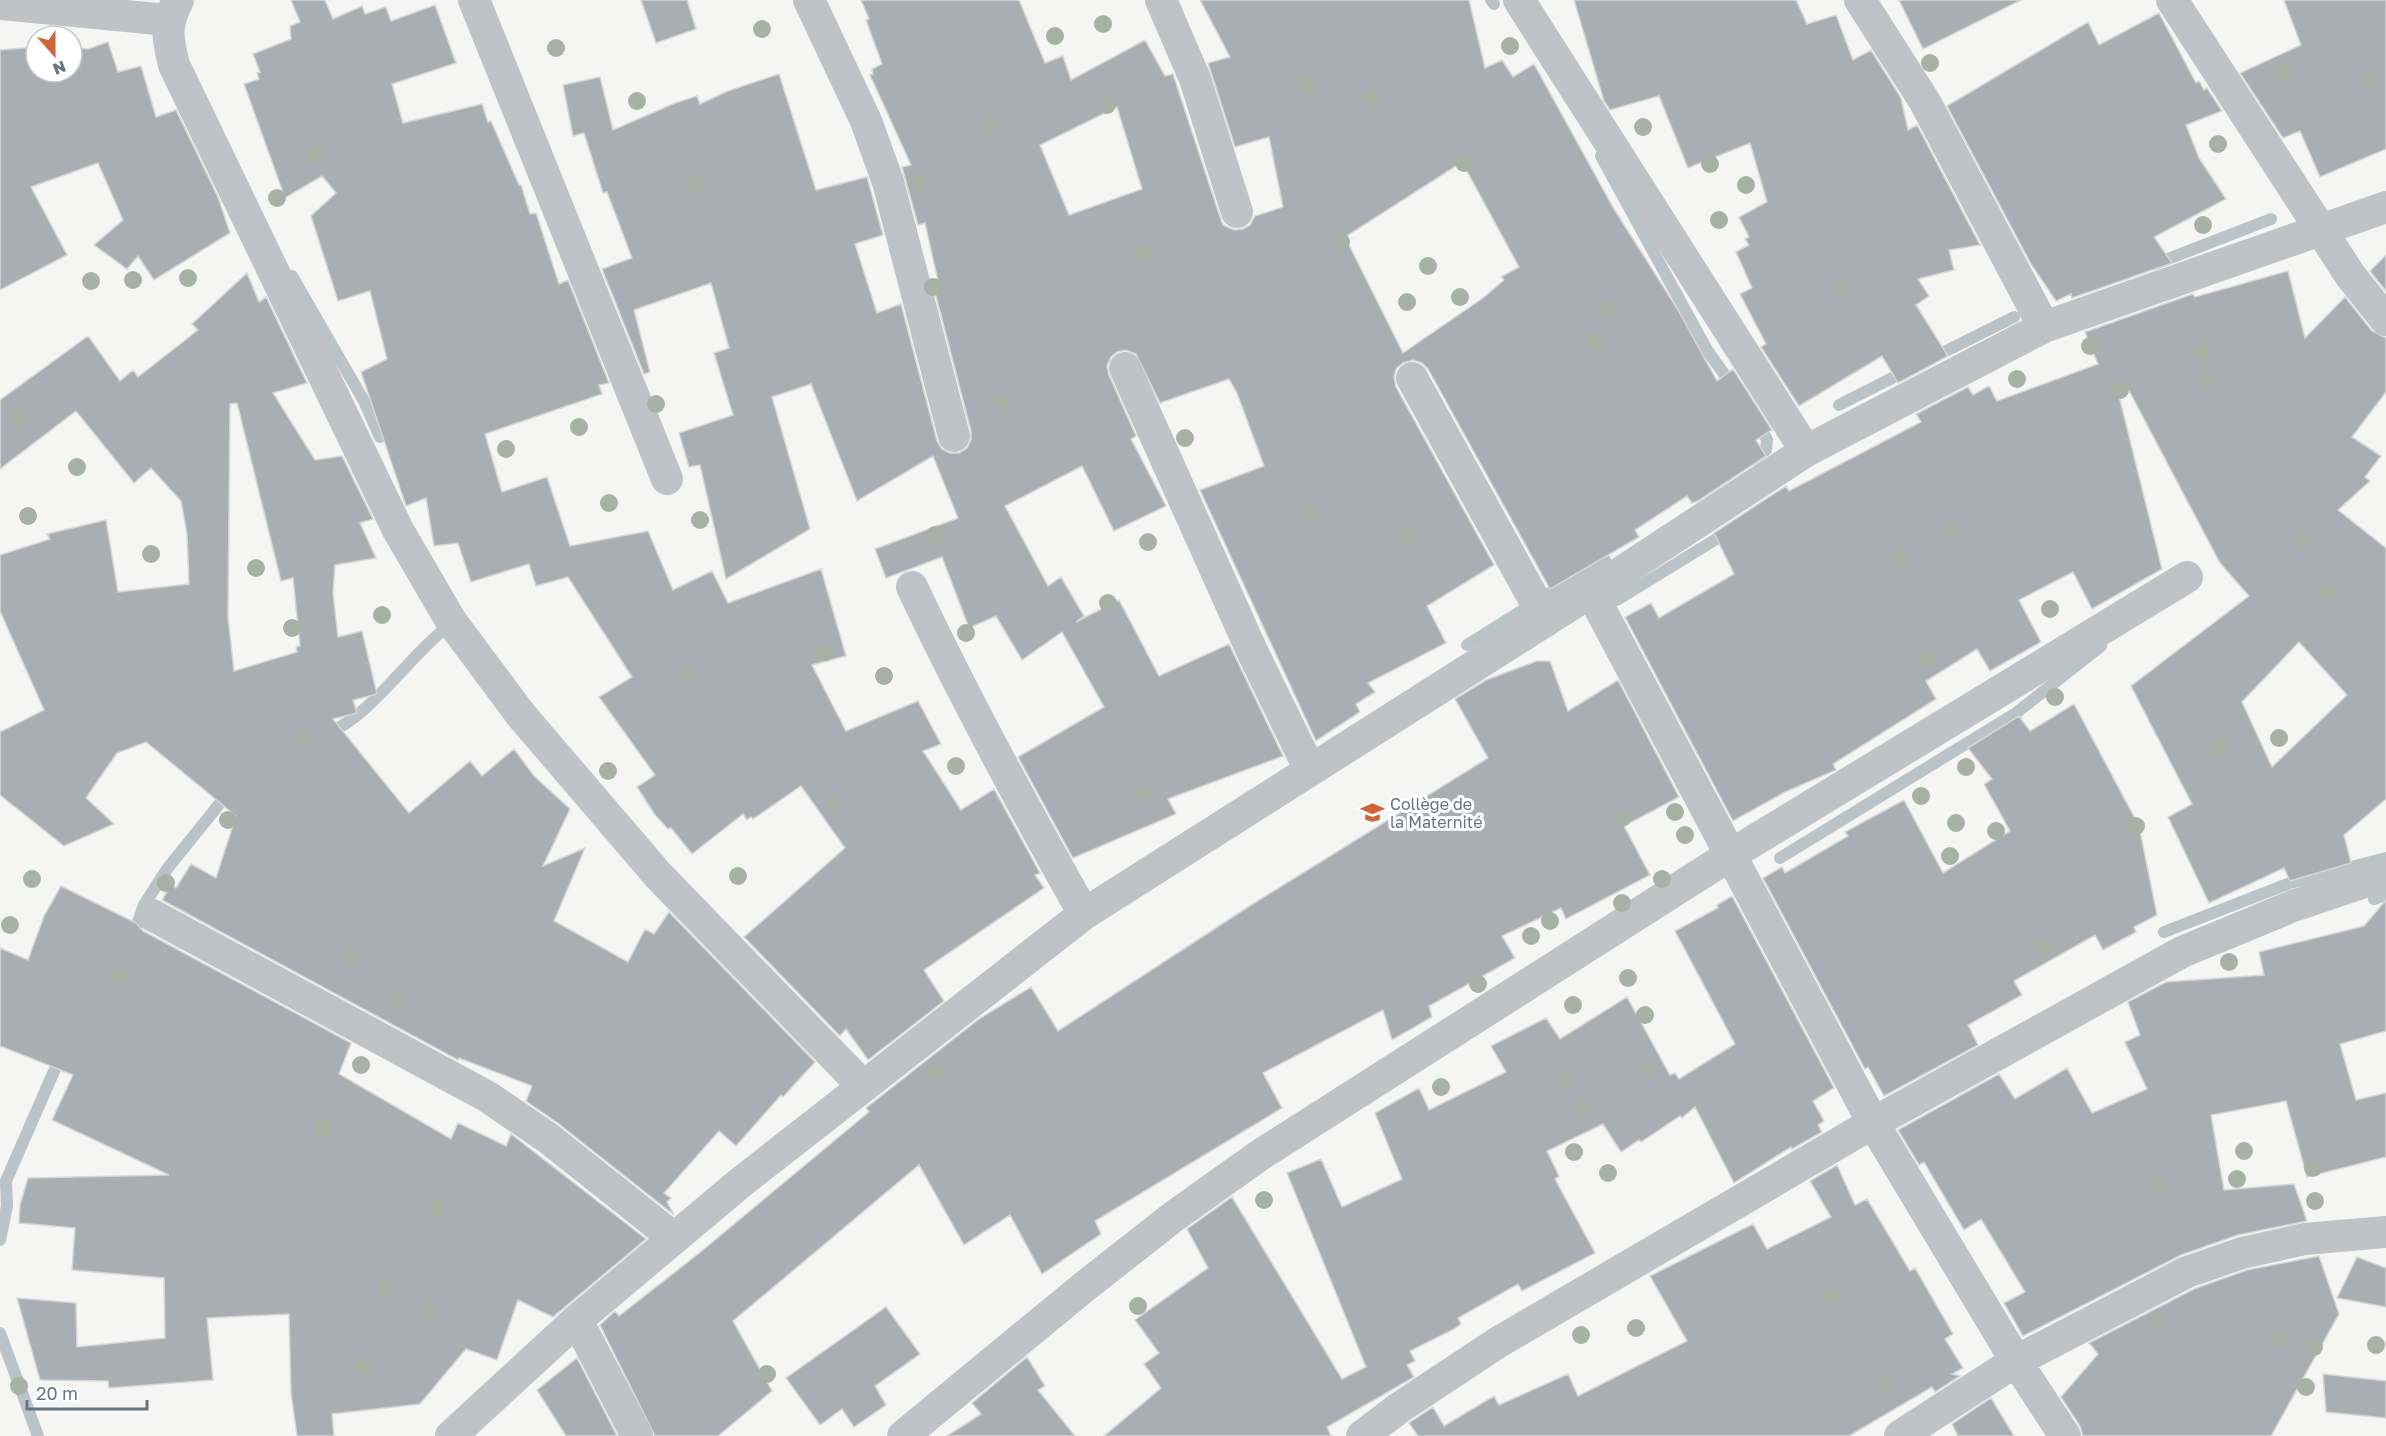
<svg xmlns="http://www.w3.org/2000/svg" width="2386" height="1436" viewBox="0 0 2386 1436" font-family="'Golos Text',sans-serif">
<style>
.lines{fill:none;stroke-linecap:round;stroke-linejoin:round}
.stream{stroke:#bac3c8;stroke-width:12}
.building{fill:#a8aeb4;stroke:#d7d7d5;stroke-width:1.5;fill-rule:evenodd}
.minor{stroke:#bfc2c6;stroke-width:32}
.tree{fill:#a7b1a5}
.labels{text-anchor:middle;stroke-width:6;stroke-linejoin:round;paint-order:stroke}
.poi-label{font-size:16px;fill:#687481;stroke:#fff;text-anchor:start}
</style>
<rect width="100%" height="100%" fill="#f5f6f3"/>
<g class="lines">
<path class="stream" d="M1491,0L1494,4
M1601,156L1707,350L1734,388
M2155,264L2271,219
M292,276L364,401L380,437
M1932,358L2014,317
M1839,405L1908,370
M1751,460L1766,450L1767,440L1758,422
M1617,600L1731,530
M1537,601L1605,560
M1467,645L1534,603
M326,733C366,722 410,655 446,628
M1780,858L2016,713L2101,646
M2373,889L2374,899L2386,895
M2164,932L2290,883L2386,858
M132,939L144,905L167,869L229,792
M0,1240L7,1206L6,1181L62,1053
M0,1333L38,1436"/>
</g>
<path class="building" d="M291,0H325L333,19L362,6L365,14L386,7L391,21L435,5L456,63L392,84L403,123L482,104L488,122L491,121L519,185H521L530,214L536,213L559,284L568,280L609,383L599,385L602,394L485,434L502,492L547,477L570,546L648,531L673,590L712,571L728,603L821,569L846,656L812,665L846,731L918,701L941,744L923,751L961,810L994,789L1040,873L1035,875L1044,888L924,970L944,1001L868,1060L846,1029L840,1036L744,937L845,848L801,786L753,819L751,817L747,820L743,814L692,854L671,828L668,829L655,815L637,787L655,775L599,697L632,677L568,577L536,586L529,564L471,582L458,543L434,546L426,498L406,506L361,372L387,359L370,291L338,301L311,216L336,193L322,176L285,198L244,84L259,79L257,73L260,72L253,54L291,39L290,26L300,22Z
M641,0H687L696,29L656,43Z
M861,0H1019L1045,63L1063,56L1071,80L1145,40L1165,76L1173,74L1220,217L1223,225L1234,230L1243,229L1250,225L1255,216L1283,207L1269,137L1235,147L1208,63L1230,57L1200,0H1469L1485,68L1502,60L1513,77L1534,64L1614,209L1678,310L1717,381L1733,369L1772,430L1756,440L1766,456L1698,501L1692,503L1687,496L1635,530L1639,537L1550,589L1428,369L1422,363L1413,360L1403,363L1396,369L1394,377L1396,387L1494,565L1427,606L1446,643L1368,683L1375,692L1356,704L1360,712L1316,741L1200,490L1264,466L1237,393L1229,379L1160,403L1136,354L1126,350L1117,352L1111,357L1107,366L1109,375L1136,436L1131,439L1166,506L1114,531L1082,466L1005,506L1048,586L1061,577L1084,616L1076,622L1119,600L1159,676L1229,644L1283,756L1168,799L1176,814L1073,858L1018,757L1104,707L1062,632L1022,660L996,616L969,628L942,557L886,578L875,549L958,518L933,456L857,501L811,384L772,397L810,529L726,579L700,465L689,467L679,433L733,415L714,353L729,348L711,283L634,310L650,372L644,374L602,269L632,258L607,192L603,193L584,133L573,136L563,85L600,77L613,130L675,103L697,96L700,104L728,91L779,74L816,190L867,177L883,235L855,244L877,313L901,304L937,441L942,449L950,453H959L967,448L971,440V431L935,292L940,290L925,223L918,225L902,167L911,165L870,75L873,74L872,69L882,64L866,20L869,19ZM1117,107L1142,189L1069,215L1040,145ZM1462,162L1519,267L1501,277L1504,280L1483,298L1403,353L1345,237Z
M1574,0H1796L1807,24L1836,15L1853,60L1871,50L1901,98L1908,130L1917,125L1980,245L1949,250L1954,270L1918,279L1929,296L1916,305L1948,356L1898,383L1882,356L1799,406L1761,347L1766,344L1740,294L1752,288L1736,252L1749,245L1745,239L1749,237L1739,217L1767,202L1750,143L1688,168L1659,96L1610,110L1604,101Z
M1899,0H2021L1923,49Z
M2284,0H2386V149L2320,177L2300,131L2283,138L2240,73L2301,45Z
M2159,13L2196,83L2199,81L2204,90L2207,88L2222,111L2186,125L2199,158L2226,199L2154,237L2172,263L2072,298L2071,294L2056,301L2031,264L1947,106L2088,22L2099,45Z
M108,42L118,72L141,66L156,117L176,110L218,197L230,233L154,280L138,256L127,269L94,245L123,220L98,163L31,187L67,255L0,290V50L36,47V72H72V48L88,49Z
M2386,255V291L2370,271Z
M2288,271L2305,338L2345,297L2372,331L2386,338V392L2352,437L2381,456L2365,477L2370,481L2338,510L2386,548V799L2344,835L2351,863L2290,881L2284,868L2209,903L2168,817L2192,804L2131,686L2249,596L2220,563L2126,385L2117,388L2162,569L2092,609L2073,572L2019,600L2041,642L1990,671L1977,649L1926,681L1936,699L1833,764L1836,770L1785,792L1733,821L1625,617L1651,603L1659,618L1734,574L1714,533L1786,486L1789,491L1921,422L1916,414L1968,387L1973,395L1989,386L1997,401L2098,364L2085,332L2193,294L2195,297ZM2299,642L2347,695L2272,767L2242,702Z
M247,273L259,302L266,297L307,383L273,393L315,460L342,456L373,519L360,523L376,558L335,565L333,593L338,637L362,631L377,694L353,700L357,713L333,719L409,813L470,761L482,776L514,749L534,776L570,809L543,866L585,848L554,921L628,962L645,929L654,934L669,912L815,1062L783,1097L781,1095L736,1146L719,1131L664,1193L671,1198L667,1202L674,1215L559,1124L526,1101L532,1086L459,1058L458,1060L162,900L171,885L176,888L191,864L216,878L236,816L146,742L117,753L86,798L114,824L64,846L0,795V732L44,710L0,611V555L50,539L47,534L106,520L118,592L189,584L187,534L181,501L151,468L134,483L76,411L0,469V400L88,336L120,381L133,370L138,377L198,330L192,324ZM237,403L281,581L293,578L300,646L296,647L297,652L234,671L228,617L230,404Z
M1537,661H1550L1568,711L1618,680L1679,797L1624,826L1650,875L1566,919L1561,908L1502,936L1515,958L1429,1006L1432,1017L1392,1040L1383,1010L1263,1073L1282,1108L1095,1221L1101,1234L1042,1274L1010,1215L964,1245L919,1165L733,1321L772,1391L718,1436H655L600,1325L615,1311L619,1316L698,1254L869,1112L866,1108L979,1019L1031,987L1058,1031L1248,907L1488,758L1455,699L1486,680Z
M2074,704L2139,826L2157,915L2134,927L2136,932L2103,950L2095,935L2014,981L2022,995L1968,1025L1978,1045L1884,1096L1868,1067L1865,1069L1763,878L1782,867L1785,873L1848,836L1845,832L1904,800L1943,873L2010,831L1984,784L1992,779L1968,748L2019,716L2030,731Z
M61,886L136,923L143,931L351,1043L339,1074L451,1139L458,1123L506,1146L511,1134L646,1239L553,1317L518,1300L497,1360L466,1349L420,1404L332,1414L334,1436H297L291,1393L289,1314L207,1318L213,1380L109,1388L108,1381L40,1380L17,1298L76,1303L77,1347L165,1338L164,1278L72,1270L75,1228L19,1223L20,1205L28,1178L169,1175L52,1120L73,1075L0,1046V948L28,960L44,916Z
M1732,896L1834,1088L1813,1101L1824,1121L1818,1125L1822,1132L1792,1149L1791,1147L1734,1183L1695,1107L1682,1118L1680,1116L1641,1142L1639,1140L1621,1152L1603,1124L1547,1151L1559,1176L1555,1179L1595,1253L1522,1291L1518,1284L1458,1318L1461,1324L1454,1329L1410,1351L1415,1361L1407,1365L1414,1377L1327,1427L1331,1436H1104L1161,1388L1144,1364L1159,1353L1135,1320L1208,1268L1187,1229L1232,1197L1342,1379L1366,1367L1287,1173L1321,1159L1342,1207L1402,1179L1375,1113L1419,1088L1429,1110L1506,1072L1491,1046L1546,1018L1560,1039L1627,997L1670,1075L1675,1073L1679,1079L1735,1044L1675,931L1718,908L1717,905Z
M2386,900V1031L2340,1044L2356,1100L2386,1093V1157L2307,1177L2286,1101L2211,1115L2224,1190L2294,1184L2307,1221L2238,1235L2181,1255L2023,1336L2004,1303L2025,1292L1981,1219L1964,1230L1924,1162L1919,1165L1898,1130L1999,1074L2015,1099L2067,1068L2092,1113L2147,1089L2125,1042L2140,1035L2128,1002L2166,982L2264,975L2259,952L2364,926Z
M1837,1165L1855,1205L1867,1199L1910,1271L1915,1268L1953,1334L1945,1339L1963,1368L1952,1374L1960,1376L1935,1392L1932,1387L1849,1436H1418L1409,1423L1433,1407L1444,1426L1494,1396L1499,1405L1568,1374L1578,1396L1687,1341L1650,1276L1753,1224L1767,1249L1831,1217L1810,1181Z
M2319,1256L2339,1314L2271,1436H2083L2080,1426L2061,1397L2098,1354L2089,1343L2194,1289L2247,1270Z
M2357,1257L2386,1268V1307L2337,1298Z
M886,1307L920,1354L875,1386L886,1405L854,1427L842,1409L820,1425L786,1378Z
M1027,1357L1045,1386L1038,1390L1075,1436H947L981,1414L972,1403Z
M577,1358L617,1436H566L537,1390Z
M2323,1374L2386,1381V1418L2326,1412Z
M1991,1398L2014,1436H1958L1952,1424Z"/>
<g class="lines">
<path class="minor" d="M178,0C165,26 167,37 174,65L398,530L451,621L521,715L658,875L863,1086
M474,0L667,479
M809,0L866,121L888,182L954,436
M1161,0L1195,79L1237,212
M1519,0L1806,451
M1860,0L1925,102L2044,327
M2172,0L2350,275L2386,320
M0,4L168,20
M1125,368L1252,651L1310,770
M1412,378L1546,621
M912,587C965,699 1023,806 1084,914
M1591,592L1873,1123L2016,1361L2065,1436
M152,915L488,1097L548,1138L674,1238
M577,1320L637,1436
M451,1436L577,1320L740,1183L1084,914L1591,592L1806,451L2044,327L2386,207
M903,1436L1084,1287L1173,1217L1260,1155L1732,854L2187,577
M1362,1436L1399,1408L1497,1343L1873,1123L2182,952L2293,906L2386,875
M1900,1436L2016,1361L2187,1272L2242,1253L2305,1239L2386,1232"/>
</g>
<g class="tree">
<circle cx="1103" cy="24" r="9"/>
<circle cx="762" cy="29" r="9"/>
<circle cx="1055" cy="36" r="9"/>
<circle cx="1510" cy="46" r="9"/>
<circle cx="556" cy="48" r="9"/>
<circle cx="1930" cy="63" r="9"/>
<circle cx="2282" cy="72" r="9"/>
<circle cx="2371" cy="79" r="9"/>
<circle cx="1306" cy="83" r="9"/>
<circle cx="1371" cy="97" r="9"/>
<circle cx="637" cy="101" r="9"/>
<circle cx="1107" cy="105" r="9"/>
<circle cx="989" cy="125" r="9"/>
<circle cx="1643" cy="127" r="9"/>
<circle cx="2218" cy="144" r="9"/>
<circle cx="315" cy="155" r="9"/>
<circle cx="1464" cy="163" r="9"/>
<circle cx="1710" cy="164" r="9"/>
<circle cx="916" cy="182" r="9"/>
<circle cx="695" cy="184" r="9"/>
<circle cx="1746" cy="185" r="9"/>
<circle cx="277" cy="198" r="9"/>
<circle cx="1719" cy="220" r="9"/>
<circle cx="2203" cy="225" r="9"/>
<circle cx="1341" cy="242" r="9"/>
<circle cx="1145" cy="252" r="9"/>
<circle cx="1428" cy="266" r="9"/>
<circle cx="188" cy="278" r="9"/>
<circle cx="133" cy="280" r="9"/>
<circle cx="91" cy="281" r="9"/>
<circle cx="933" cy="287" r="9"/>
<circle cx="1843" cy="287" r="9"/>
<circle cx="1460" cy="297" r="9"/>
<circle cx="1407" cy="302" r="9"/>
<circle cx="1607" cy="309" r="9"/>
<circle cx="1595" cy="341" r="9"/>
<circle cx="2090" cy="346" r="9"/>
<circle cx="2203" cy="352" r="9"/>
<circle cx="2017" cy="379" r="9"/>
<circle cx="2206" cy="380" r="9"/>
<circle cx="2120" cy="390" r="9"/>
<circle cx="1002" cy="402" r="9"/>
<circle cx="656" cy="404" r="9"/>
<circle cx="20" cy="417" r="9"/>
<circle cx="579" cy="427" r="9"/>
<circle cx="1185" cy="438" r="9"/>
<circle cx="506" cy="449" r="9"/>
<circle cx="77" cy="467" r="9"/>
<circle cx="609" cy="503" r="9"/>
<circle cx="1310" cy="514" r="9"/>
<circle cx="28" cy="516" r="9"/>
<circle cx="700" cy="520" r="9"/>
<circle cx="1952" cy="530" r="9"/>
<circle cx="935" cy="535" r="9"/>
<circle cx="1407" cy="536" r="9"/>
<circle cx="2301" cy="539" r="9"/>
<circle cx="1148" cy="542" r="9"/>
<circle cx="151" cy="554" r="9"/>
<circle cx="1900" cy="559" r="9"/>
<circle cx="256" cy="568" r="9"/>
<circle cx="2328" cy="592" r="9"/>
<circle cx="1108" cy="603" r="9"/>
<circle cx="2050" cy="609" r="9"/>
<circle cx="382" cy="615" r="9"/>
<circle cx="292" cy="628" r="9"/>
<circle cx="966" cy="633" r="9"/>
<circle cx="825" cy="652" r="9"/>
<circle cx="1927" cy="660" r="9"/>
<circle cx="688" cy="674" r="9"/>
<circle cx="884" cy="676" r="9"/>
<circle cx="2055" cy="697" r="9"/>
<circle cx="2279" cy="738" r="9"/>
<circle cx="305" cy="739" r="9"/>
<circle cx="2218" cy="748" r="9"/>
<circle cx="956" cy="766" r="9"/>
<circle cx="1966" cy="767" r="9"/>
<circle cx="608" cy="771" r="9"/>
<circle cx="1145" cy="794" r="9"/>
<circle cx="1921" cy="796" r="9"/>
<circle cx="834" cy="805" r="9"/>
<circle cx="1675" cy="812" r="9"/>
<circle cx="1622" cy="818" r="9"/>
<circle cx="228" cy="820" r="9"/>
<circle cx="1956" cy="823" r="9"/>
<circle cx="2136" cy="826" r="9"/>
<circle cx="1996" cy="831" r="9"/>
<circle cx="1685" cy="835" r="9"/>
<circle cx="1950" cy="856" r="9"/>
<circle cx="738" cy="876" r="9"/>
<circle cx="32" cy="879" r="9"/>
<circle cx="1662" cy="879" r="9"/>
<circle cx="166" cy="883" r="9"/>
<circle cx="1622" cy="903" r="9"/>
<circle cx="1550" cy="921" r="9"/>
<circle cx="10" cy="925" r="9"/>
<circle cx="1531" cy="936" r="9"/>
<circle cx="2042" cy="945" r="9"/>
<circle cx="350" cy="957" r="9"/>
<circle cx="2229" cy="962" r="9"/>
<circle cx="120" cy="976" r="9"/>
<circle cx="1628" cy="978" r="9"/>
<circle cx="1478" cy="984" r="9"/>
<circle cx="397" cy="1000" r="9"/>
<circle cx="1573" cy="1005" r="9"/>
<circle cx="1645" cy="1015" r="9"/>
<circle cx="361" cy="1065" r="9"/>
<circle cx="1650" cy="1067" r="9"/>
<circle cx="937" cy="1073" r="9"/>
<circle cx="1563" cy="1079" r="9"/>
<circle cx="1441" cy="1087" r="9"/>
<circle cx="1582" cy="1108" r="9"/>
<circle cx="323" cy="1128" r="9"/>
<circle cx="2244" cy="1151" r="9"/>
<circle cx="1574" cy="1152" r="9"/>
<circle cx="2313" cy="1168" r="9"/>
<circle cx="1608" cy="1173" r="9"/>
<circle cx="2237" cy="1179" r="9"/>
<circle cx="2158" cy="1185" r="9"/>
<circle cx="1264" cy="1200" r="9"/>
<circle cx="2315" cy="1201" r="9"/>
<circle cx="436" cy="1208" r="9"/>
<circle cx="386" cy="1289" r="9"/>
<circle cx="1833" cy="1296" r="9"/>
<circle cx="1138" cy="1306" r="9"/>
<circle cx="429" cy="1310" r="9"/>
<circle cx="2158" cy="1321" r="9"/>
<circle cx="1636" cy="1328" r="9"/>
<circle cx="1581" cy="1335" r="9"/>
<circle cx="2280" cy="1339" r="9"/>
<circle cx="2376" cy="1345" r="9"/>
<circle cx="2314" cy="1347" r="9"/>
<circle cx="364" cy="1365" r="9"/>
<circle cx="767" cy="1374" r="9"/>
<circle cx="1883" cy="1384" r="9"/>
<circle cx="19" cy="1386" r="9"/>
<circle cx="2306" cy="1387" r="9"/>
</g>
<defs>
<symbol id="school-bare" viewBox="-9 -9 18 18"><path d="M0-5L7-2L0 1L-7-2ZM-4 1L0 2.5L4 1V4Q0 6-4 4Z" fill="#d16537" stroke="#fff" stroke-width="2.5" paint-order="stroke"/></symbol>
</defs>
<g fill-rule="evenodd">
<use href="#school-bare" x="1356" y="796" width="33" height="33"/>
</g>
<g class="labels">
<g class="poi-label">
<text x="1390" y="810">Collège de<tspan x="1390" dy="18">la Maternité</tspan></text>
</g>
</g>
<g transform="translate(54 54) rotate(159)"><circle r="28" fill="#ffffff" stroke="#c3c7cd" stroke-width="1.5"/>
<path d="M0-4.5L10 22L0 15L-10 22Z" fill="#d16537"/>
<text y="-9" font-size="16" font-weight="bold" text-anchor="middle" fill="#687481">N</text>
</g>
<path d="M27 1400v9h120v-9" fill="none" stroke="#687481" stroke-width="3"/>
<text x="36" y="1400" font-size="18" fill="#687481" stroke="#ffffff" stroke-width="4.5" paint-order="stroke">20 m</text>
</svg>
